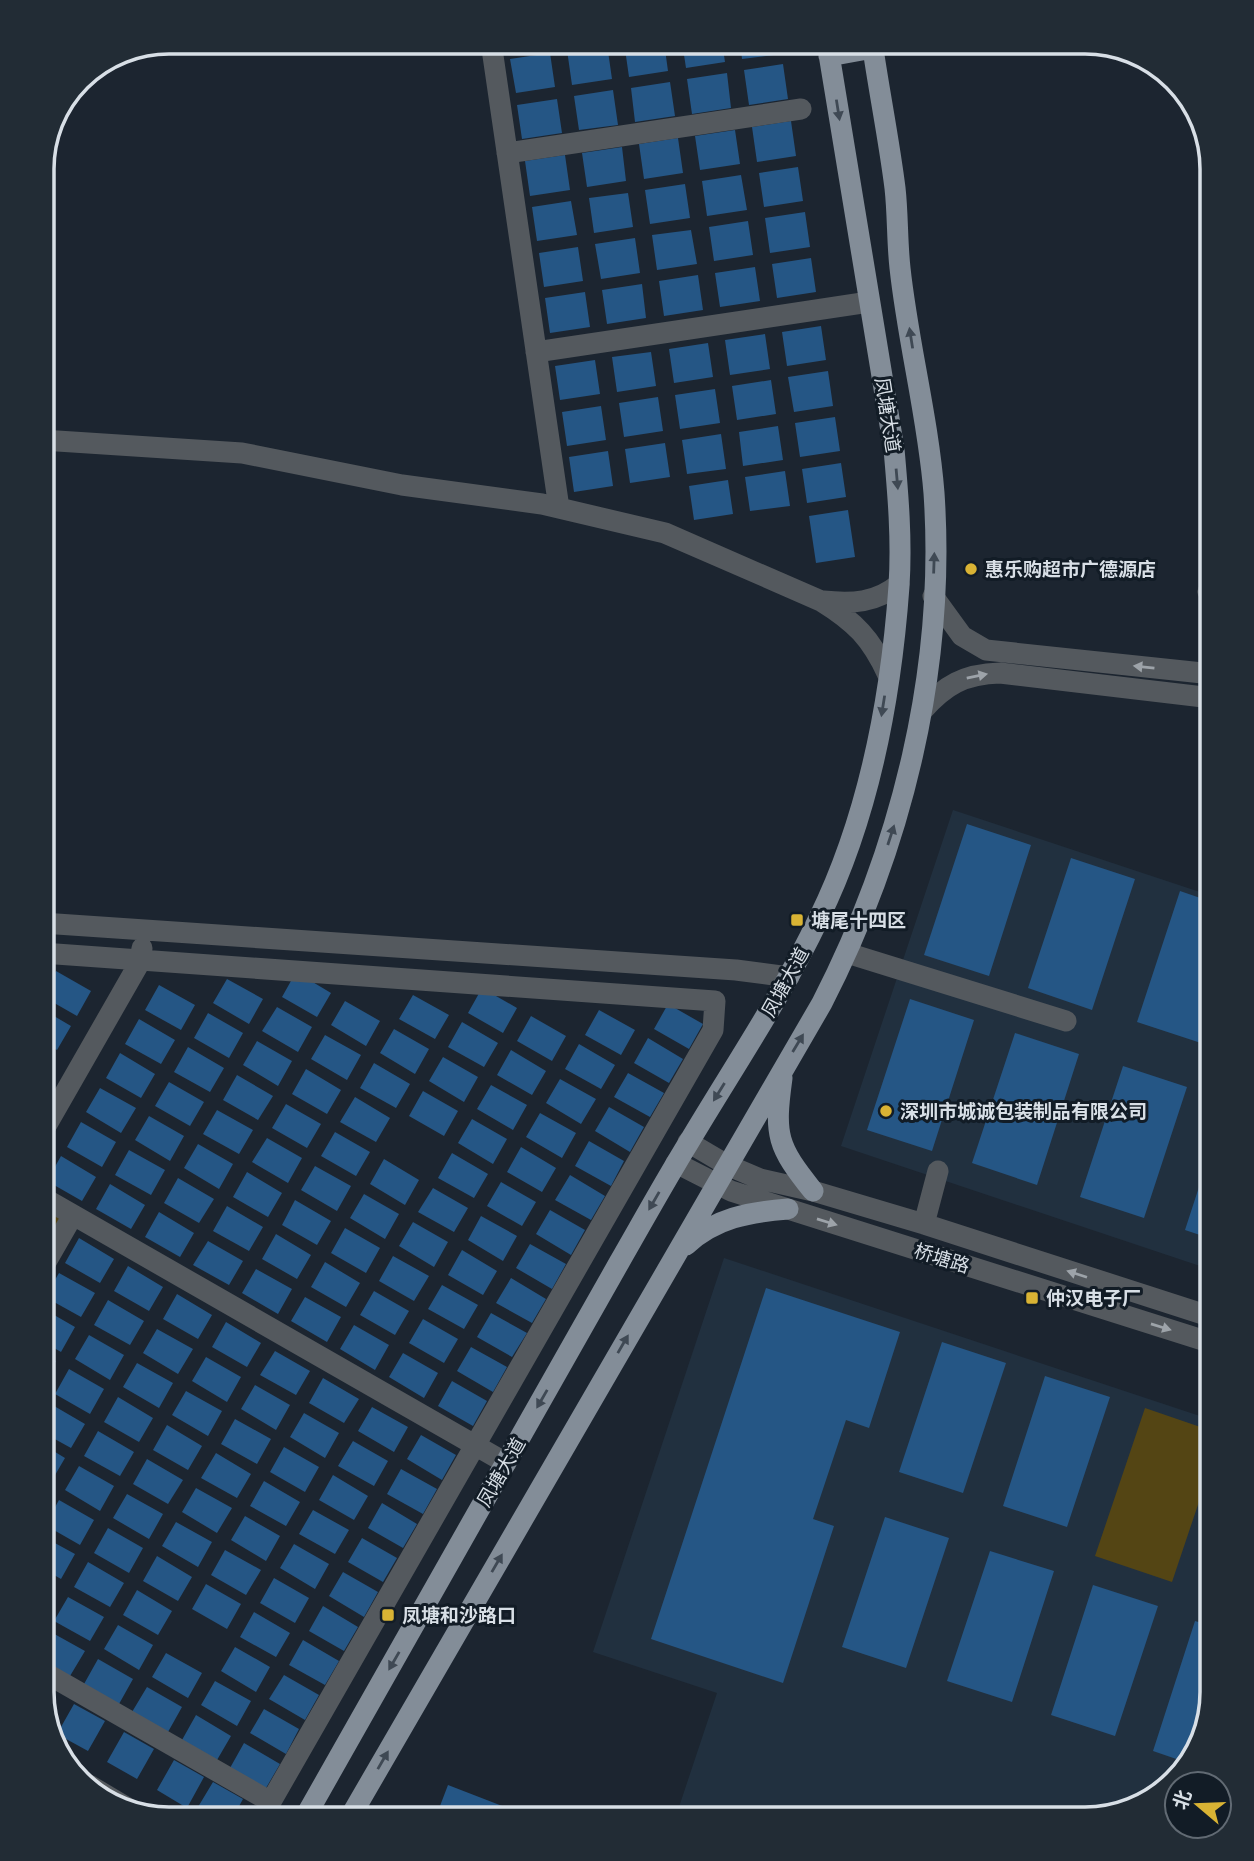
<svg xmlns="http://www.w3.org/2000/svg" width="1254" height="1861" viewBox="0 0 1254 1861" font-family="'Asap Condensed','Noto Sans SC',sans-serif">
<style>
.built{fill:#21303f}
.green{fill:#544514}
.building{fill:#255685}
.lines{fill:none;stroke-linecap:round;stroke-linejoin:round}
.minor{stroke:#54595e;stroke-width:21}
.major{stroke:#838d98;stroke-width:21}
.oneway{fill:#3f4954}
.oneway2{fill:#9da3a9}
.poi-dot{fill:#d9b334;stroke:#121c26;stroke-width:2.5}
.labels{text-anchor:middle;stroke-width:6;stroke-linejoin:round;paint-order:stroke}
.street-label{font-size:19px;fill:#d8dfe6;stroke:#121c26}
.poi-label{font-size:19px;font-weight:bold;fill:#d8dfe6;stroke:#121c26;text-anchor:start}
.rim{fill:none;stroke:#d8dfe6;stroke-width:3.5}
</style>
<rect width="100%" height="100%" fill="#1c2530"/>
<path class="built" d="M953,810L1212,896V1270L841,1146Z
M724,1258L1212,1420V1693L1195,1756L1148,1802L1086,1819H675L717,1693L593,1652Z"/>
<path class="green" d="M42,1207L62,1218L42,1252Z
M1145,1408L1212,1431V1463L1172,1582L1095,1556Z"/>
<path class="building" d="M508,42H536L537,44L509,48Z
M624,42H664L668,71L629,77Z
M682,42H722L725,62L686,68Z
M740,42H780L782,54L742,59Z
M607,44L612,79L572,85L567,50Z
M550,53L555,87L516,93L510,59Z
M783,64L788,99L749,105L744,70Z
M727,73L731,108L692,114L687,79Z
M670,82L675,116L635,122L631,88Z
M613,90L618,125L579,130L574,96Z
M557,99L562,133L522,139L517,105Z
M791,121L796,156L757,162L752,127Z
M735,130L740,164L700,170L695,136Z
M678,138L683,173L644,179L639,144Z
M622,147L626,181L587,187L582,153Z
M565,155L570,190L530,196L525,161Z
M798,167L803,201L764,207L759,173Z
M741,175L747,210L707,216L702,181Z
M685,184L690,218L650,224L645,190Z
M628,193L633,227L594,233L589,198Z
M571,201L577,235L537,241L532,207Z
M805,212L810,247L770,253L765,218Z
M748,221L753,255L714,261L709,227Z
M691,230L697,264L657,270L652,235Z
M635,238L640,273L601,279L595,244Z
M578,247L583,281L544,287L539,253Z
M811,258L816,292L777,298L772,264Z
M755,267L760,301L720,307L715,273Z
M698,275L703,310L664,316L659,281Z
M642,284L646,318L607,324L602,290Z
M585,292L590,327L550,333L545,298Z
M821,326L826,360L787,366L782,332Z
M765,334L770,369L730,375L725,340Z
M708,343L713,377L674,383L669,349Z
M651,352L656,386L617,392L612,357Z
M595,360L600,394L560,400L555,366Z
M828,371L833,406L794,412L788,377Z
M771,380L776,414L737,420L732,386Z
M715,389L720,423L680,429L675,395Z
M658,397L663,431L624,437L619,403Z
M601,406L606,440L567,446L562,412Z
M835,417L840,451L800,457L795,423Z
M778,426L783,460L743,466L739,432Z
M721,434L726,469L687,474L682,440Z
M665,443L670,477L630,483L625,449Z
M608,451L613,486L574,492L569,457Z
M841,463L846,497L807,503L802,469Z
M785,471L790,506L750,511L745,477Z
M728,480L733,514L694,520L689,486Z
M848,510L855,557L816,563L809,516Z
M967,824L1031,845L989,976L924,955Z
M1071,858L1135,879L1092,1010L1028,988Z
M1180,891L1212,902V1010L1201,1043L1137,1022Z
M56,971L91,991L77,1016L42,996Z
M296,972L331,993L317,1017L282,997Z
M227,979L263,999L249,1024L213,1003Z
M159,985L195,1005L181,1030L145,1010Z
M482,988L517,1008L503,1033L468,1013Z
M413,995L449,1015L435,1039L399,1019Z
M910,999L974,1020L932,1151L867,1130Z
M345,1001L380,1021L366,1046L331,1025Z
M668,1004L703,1024L689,1049L654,1029Z
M277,1007L312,1027L298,1052L262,1031Z
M42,1009L71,1026L57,1050L42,1041Z
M599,1010L635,1030L621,1055L585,1035Z
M208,1013L243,1033L229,1058L194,1038Z
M531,1016L566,1036L552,1061L517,1041Z
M139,1019L175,1040L161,1064L125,1044Z
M462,1022L498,1043L484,1067L448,1047Z
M394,1029L429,1049L415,1074L380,1053Z
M1015,1033L1079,1054L1037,1185L972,1163Z
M325,1035L361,1055L347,1080L311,1059Z
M648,1038L683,1059L669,1083L634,1063Z
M257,1041L292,1061L278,1086L243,1065Z
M579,1044L615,1065L601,1089L565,1069Z
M188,1047L224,1068L210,1092L174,1072Z
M511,1050L546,1071L532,1095L497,1075Z
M120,1053L155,1074L141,1098L106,1078Z
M42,1054L52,1060L42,1077Z
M443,1057L478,1077L464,1102L429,1081Z
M374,1063L410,1084L396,1108L360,1088Z
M1123,1066L1187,1087L1144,1218L1080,1197Z
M306,1069L341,1090L327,1114L292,1094Z
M628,1073L664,1093L650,1117L614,1097Z
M237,1075L273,1096L258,1120L223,1100Z
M560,1079L596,1099L581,1124L546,1103Z
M169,1082L204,1102L190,1126L155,1106Z
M491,1085L527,1105L513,1130L477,1109Z
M100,1088L136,1108L121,1133L86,1112Z
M423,1091L458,1111L444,1136L409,1116Z
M355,1097L390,1118L376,1142L340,1122Z
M286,1104L321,1124L307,1148L272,1128Z
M609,1107L644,1127L630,1152L595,1131Z
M217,1110L253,1130L239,1154L203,1134Z
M540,1113L576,1133L562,1158L526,1137Z
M149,1116L184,1136L170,1161L135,1140Z
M472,1119L507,1139L493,1164L458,1143Z
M81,1122L116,1142L102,1167L67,1147Z
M335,1132L370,1152L356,1176L321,1156Z
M267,1138L302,1158L288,1183L252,1162Z
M589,1141L624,1161L611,1186L575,1166Z
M198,1144L233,1164L219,1189L184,1168Z
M521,1147L556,1168L542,1192L507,1172Z
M129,1150L165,1170L151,1195L115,1175Z
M1211,1150H1212V1239L1185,1230Z
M452,1153L488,1174L474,1198L438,1178Z
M61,1156L96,1177L82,1201L47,1181Z
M384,1159L419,1180L405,1205L370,1184Z
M315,1166L351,1186L337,1211L301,1190Z
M247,1172L282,1193L268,1217L233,1197Z
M570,1175L605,1196L591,1220L555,1200Z
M178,1178L214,1199L199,1223L164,1203Z
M501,1182L536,1202L522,1226L487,1206Z
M110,1184L145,1205L131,1229L96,1209Z
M433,1188L468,1208L454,1232L418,1212Z
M364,1194L399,1214L385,1239L350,1218Z
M295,1200L331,1221L317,1245L282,1225Z
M227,1206L263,1227L249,1251L213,1231Z
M550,1210L585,1230L571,1255L536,1234Z
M159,1212L194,1233L180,1257L145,1237Z
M481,1216L517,1236L503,1261L468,1240Z
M413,1222L448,1242L434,1267L399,1246Z
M345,1228L380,1248L366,1273L331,1253Z
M276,1234L311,1255L297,1279L262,1259Z
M79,1238L114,1259L100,1283L65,1263Z
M208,1241L243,1261L229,1285L193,1265Z
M530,1244L566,1264L552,1289L516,1268Z
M462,1250L497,1271L483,1295L448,1275Z
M393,1256L429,1276L414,1301L379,1281Z
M325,1262L360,1283L346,1307L311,1287Z
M128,1266L163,1287L149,1311L114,1291Z
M256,1269L292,1289L278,1314L242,1293Z
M59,1273L95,1293L81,1317L45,1297Z
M511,1278L546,1299L532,1323L496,1303Z
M442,1285L478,1305L464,1329L428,1309Z
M766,1288L900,1332L869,1428L846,1420L813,1519L834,1526L783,1683L651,1639Z
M374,1291L409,1311L395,1335L360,1315Z
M177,1294L212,1315L198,1339L163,1319Z
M305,1297L341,1317L327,1342L291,1321Z
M108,1300L144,1321L130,1345L94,1325Z
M42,1308L75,1327L61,1352L42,1341Z
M491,1313L527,1333L512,1357L477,1337Z
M423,1319L458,1339L444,1363L409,1343Z
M226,1322L261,1343L247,1367L212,1347Z
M354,1325L389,1345L375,1370L340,1349Z
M157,1329L193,1349L178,1374L143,1353Z
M89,1335L124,1355L110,1380L75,1359Z
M942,1342L1006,1363L963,1493L899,1472Z
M471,1347L507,1367L493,1392L457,1371Z
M275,1351L310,1371L296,1395L260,1375Z
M403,1353L438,1373L424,1398L389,1377Z
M42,1354L56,1361L42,1385Z
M206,1357L241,1377L227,1402L192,1381Z
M137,1363L173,1383L159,1408L123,1387Z
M69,1369L104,1389L90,1414L55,1394Z
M1045,1376L1110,1397L1067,1527L1003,1506Z
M323,1378L359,1399L344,1423L309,1403Z
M452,1381L487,1401L473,1426L438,1406Z
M255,1385L290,1405L276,1430L241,1409Z
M186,1391L222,1411L208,1436L172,1415Z
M118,1397L153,1418L139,1442L104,1422Z
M49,1403L85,1424L71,1448L42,1432V1416Z
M372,1407L408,1427L394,1452L358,1431Z
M304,1413L339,1433L325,1458L290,1437Z
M235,1419L271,1439L257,1464L221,1444Z
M167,1425L202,1446L188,1470L153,1450Z
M98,1431L134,1452L120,1476L84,1456Z
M421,1435L456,1455L442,1480L407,1459Z
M353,1441L388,1461L374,1486L338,1466Z
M42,1444L65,1458L51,1482L42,1477Z
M284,1447L319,1467L305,1492L270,1472Z
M216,1453L251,1474L237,1498L201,1478Z
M147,1459L183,1480L168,1504L133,1484Z
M79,1466L114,1486L100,1511L65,1490Z
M401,1469L437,1489L423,1514L387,1494Z
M333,1475L368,1496L354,1520L319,1500Z
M264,1481L300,1502L286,1526L250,1506Z
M196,1488L232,1508L217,1533L182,1512Z
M127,1494L163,1514L149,1539L113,1518Z
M59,1500L94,1520L80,1545L45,1525Z
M382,1503L417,1524L403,1548L368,1528Z
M313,1510L349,1530L335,1554L299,1534Z
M245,1516L280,1536L266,1561L231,1540Z
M885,1517L949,1538L906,1668L842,1647Z
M176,1522L212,1542L198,1567L162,1546Z
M108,1528L143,1548L129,1573L94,1553Z
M42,1536L75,1554L61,1579L42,1568Z
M362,1538L397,1558L383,1582L348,1562Z
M294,1544L329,1564L315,1589L280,1568Z
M225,1550L261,1570L246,1595L211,1575Z
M990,1551L1054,1571L1012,1702L947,1681Z
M157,1556L192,1577L178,1601L143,1581Z
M88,1562L124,1583L110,1607L74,1587Z
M343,1572L378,1592L364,1617L329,1596Z
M274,1578L309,1598L295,1623L260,1603Z
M42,1581L55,1589L42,1612Z
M206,1584L241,1604L227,1629L192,1609Z
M1093,1585L1158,1606L1115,1736L1051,1715Z
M137,1590L172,1611L158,1635L123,1615Z
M68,1597L104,1617L90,1641L54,1621Z
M323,1606L358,1627L344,1651L309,1631Z
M254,1612L290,1633L276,1657L240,1637Z
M1195,1621L1212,1626V1693L1195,1756L1188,1763L1153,1751Z
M118,1625L153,1645L139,1670L104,1649Z
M49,1631L85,1651L70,1676L42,1660V1643Z
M303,1640L339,1661L325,1685L289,1665Z
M235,1647L270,1667L256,1692L221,1671Z
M166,1653L202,1673L188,1698L152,1677Z
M98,1659L133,1679L119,1704L84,1684Z
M284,1675L319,1695L305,1720L269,1699Z
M215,1681L251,1701L237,1726L201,1705Z
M42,1685L55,1693L46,1708L42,1692Z
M147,1687L182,1707L168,1732L132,1712Z
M74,1704L105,1721L88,1751L57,1734Z
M264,1709L299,1729L286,1754L250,1733Z
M196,1715L231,1736L217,1760L182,1740Z
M124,1732L154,1749L137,1779L107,1762Z
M244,1743L280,1764L266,1788L230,1768Z
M174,1760L204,1777L187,1808L157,1790Z
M213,1782L243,1799L232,1819H207L195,1812Z
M448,1785L536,1819H435Z"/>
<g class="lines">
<path class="minor" d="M491,42L559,508
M507,153L801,109
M536,352L869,302
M42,440L242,453L402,485L542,504L665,533L821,601C855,622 871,638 888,675
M1208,592L1212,597
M933,596L962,636L986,650L1212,674
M823,601C852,604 876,603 899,584
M922,711C945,685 964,674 1000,673L1212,698
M42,923L736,970L789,977
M42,953L715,1001L713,1030L261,1819
M847,953L1066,1021
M42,1133L141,960L142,948
M688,1142L727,1165L760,1179L813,1191L924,1224L1212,1317
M676,1163L731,1191L1212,1343
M42,1197L506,1463
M924,1224L938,1171
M42,1269L73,1215
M42,1671L271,1802
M89,1785L131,1810"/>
<path class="major" d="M829,56L873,48
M782,1078C774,1136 777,1146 813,1191
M686,1245C715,1218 749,1212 788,1209
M304,1819C410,1633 515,1447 620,1261C643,1221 665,1181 689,1142C733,1068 782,996 819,918C869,816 891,698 899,586C902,540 898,494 894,449L827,42
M349,1819L822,1003C902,847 946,669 934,493C928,417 908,343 900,268C897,241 898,215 895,188C889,140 879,91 872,42"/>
</g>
<defs><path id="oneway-solid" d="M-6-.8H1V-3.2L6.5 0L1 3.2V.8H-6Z" transform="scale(1.75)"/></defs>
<g class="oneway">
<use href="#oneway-solid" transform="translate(838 110) rotate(81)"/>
<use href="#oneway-solid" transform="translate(911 338) rotate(-99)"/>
<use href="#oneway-solid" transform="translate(897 479) rotate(85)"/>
<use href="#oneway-solid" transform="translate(934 563) rotate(-88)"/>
<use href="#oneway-solid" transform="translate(883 706) rotate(99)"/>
<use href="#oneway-solid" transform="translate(891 835) rotate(-72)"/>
<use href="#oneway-solid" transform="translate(798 1043) rotate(-59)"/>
<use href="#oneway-solid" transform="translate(719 1092) rotate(122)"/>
<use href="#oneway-solid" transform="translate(654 1201) rotate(120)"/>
<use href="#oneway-solid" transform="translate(623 1344) rotate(-60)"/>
<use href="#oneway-solid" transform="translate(542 1399) rotate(120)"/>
<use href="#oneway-solid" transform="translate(497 1563) rotate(-60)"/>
<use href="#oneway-solid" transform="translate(394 1661) rotate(120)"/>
<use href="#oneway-solid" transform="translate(383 1760) rotate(-60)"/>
</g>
<g class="oneway2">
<use href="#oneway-solid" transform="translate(1144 667) rotate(-174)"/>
<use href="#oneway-solid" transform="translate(977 676) rotate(-12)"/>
<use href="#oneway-solid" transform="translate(827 1222) rotate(17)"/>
<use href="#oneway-solid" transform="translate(1077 1274) rotate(-162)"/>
<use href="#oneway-solid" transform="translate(1161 1327) rotate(17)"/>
</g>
<g class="poi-dot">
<circle cx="971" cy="569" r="7"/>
<rect x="790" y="913" width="14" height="14" rx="3.5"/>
<circle cx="886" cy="1111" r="7"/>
<rect x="1025" y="1291" width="14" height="14" rx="3.5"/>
<rect x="381" y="1608" width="14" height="14" rx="3.5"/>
</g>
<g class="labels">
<g class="street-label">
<text transform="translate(888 415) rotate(81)" y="7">凤塘大道</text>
<text transform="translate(785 982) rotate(-61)" y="7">凤塘大道</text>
<text transform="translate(942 1258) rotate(17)" y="7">桥塘路</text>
<text transform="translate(501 1472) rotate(-60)" y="7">凤塘大道</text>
</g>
<g class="poi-label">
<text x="985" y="576">惠乐购超市广德源店</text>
<text x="811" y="927">塘尾十四区</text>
<text x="900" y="1118">深圳市城诚包装制品有限公司</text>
<text x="1046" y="1305">仲汉电子厂</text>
<text x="402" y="1622">凤塘和沙路口</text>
</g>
</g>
<path d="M0 0H1254V1861H0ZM169 54H1085A115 115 0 0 1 1200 169V1692A115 115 0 0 1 1085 1807H169A115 115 0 0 1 54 1692V169A115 115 0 0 1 169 54Z" fill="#222c35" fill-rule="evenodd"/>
<path class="rim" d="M169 54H1085A115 115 0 0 1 1200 169V1692A115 115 0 0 1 1085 1807H169A115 115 0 0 1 54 1692V169A115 115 0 0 1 169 54Z"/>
<g transform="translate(1198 1805) rotate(289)"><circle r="33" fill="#121c26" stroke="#616a73" stroke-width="2"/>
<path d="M0-5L12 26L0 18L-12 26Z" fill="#d9b334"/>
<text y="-10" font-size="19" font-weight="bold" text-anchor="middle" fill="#d8dfe6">北</text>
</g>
</svg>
